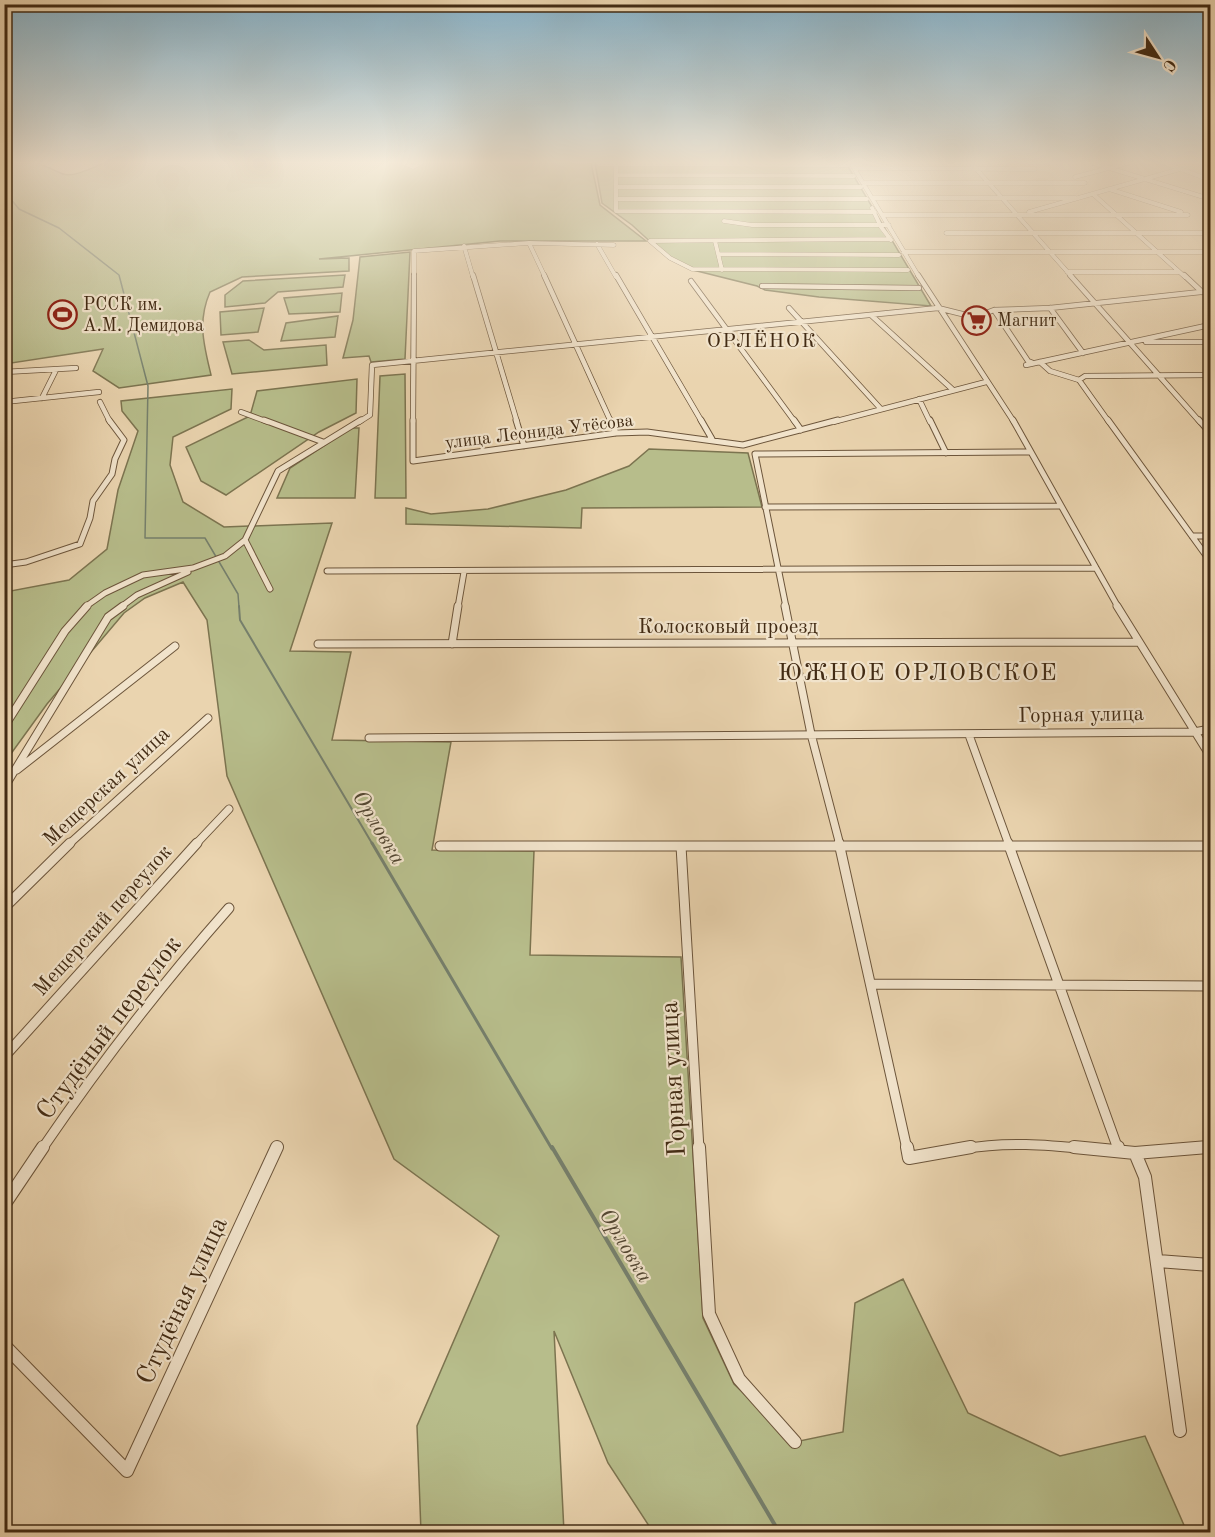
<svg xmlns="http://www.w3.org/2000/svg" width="1215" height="1537" viewBox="0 0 1215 1537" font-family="'Old Standard TT',serif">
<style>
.green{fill:#b7bd8b;stroke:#7c7450;stroke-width:1.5}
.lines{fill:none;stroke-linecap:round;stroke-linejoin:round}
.stream-far3{stroke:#76806d;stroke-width:1.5}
.stream-far2{stroke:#76806d;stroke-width:2}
.stream-far1{stroke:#76806d;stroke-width:3}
.stream{stroke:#76806d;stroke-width:4}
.minor-far5-casing{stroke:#6c553b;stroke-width:4.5}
.minor-far4-casing{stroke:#6c553b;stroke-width:6}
.minor-far3-casing{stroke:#6c553b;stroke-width:7}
.minor-far2-casing{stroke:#6c553b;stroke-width:9}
.minor-far1-casing{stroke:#6c553b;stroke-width:11}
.minor-casing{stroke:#6c553b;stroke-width:14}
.minor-far5{stroke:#f1e3cb;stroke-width:4}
.minor-far4{stroke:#f1e3cb;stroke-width:4.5}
.minor-far3{stroke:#f1e3cb;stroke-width:5}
.minor-far2{stroke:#f1e3cb;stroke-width:7}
.minor-far1{stroke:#f1e3cb;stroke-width:9}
.minor{stroke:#f1e3cb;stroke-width:12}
.labels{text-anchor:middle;stroke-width:4.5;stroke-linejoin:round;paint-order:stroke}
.far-poi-label{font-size:18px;fill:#422b14;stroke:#f1e3cb;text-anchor:start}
.far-street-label{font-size:18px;fill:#422b14;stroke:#f1e3cb}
.far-quarter-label{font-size:20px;letter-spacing:1.5px;fill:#422b14;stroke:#f1e3cb}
.street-label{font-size:21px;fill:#422b14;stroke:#f1e3cb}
.water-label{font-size:22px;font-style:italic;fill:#534732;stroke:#f1e3cb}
.quarter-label{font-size:24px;letter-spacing:1.5px;fill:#422b14;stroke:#f1e3cb}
.near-street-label{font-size:26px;fill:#422b14;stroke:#f1e3cb}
</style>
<rect width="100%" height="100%" fill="#ead4af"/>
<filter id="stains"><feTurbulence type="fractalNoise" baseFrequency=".00333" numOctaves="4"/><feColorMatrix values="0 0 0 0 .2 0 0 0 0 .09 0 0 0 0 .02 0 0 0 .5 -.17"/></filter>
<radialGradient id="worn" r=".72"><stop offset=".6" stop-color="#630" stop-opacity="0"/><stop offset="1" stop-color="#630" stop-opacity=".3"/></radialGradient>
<path class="green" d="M4,163H43L41,165C49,167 55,171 63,174C73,178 94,167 104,163H591L600,205L646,241H500L319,259L349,258V271L242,277L210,292C197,322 204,345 211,375L119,388L93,371L103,349L5,364Z
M595,163H846L931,306L819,297L765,290L757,286L693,270L668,258L632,225L602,203Z
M410,252L405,359L371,362L369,356L343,358L353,320L360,257Z
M345,275L343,287L278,292L265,303L225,307V295L243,281Z
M342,293L340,312L289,314L284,298Z
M264,308L258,332L221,335L220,312Z
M338,316L335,337L281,341L286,323Z
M249,340L264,350L326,345L327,365L232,374L223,342Z
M405,374L406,498H375L380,376Z
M357,379L356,413L319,432L226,495L201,481L186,447L250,416L257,391Z
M232,389L231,409L173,437L170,465L183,502L224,527L332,523L290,651L351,652L332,740L451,742L432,850L534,851L530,955L681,957L703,1318L734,1384L795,1442L843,1432L855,1303L903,1279L968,1413L1060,1456L1145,1436L1187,1532H653L608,1463L554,1331L564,1532H421L417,1426L499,1236L394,1159L227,776L207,620L183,582L145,598L124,613L47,704L5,762V592L69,580L107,549L118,490L138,431L122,411L121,401Z
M351,428H359L355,498H277L290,468Z
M649,449L748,453L762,507L582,508L581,528L406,524V508L431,514L488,509L566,490L629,466Z"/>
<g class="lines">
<path class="stream-far3" d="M4,191L19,209L59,228L119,275L148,386L145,538H205L238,594L239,607"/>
<path class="stream-far2" d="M239,606L240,620L373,845"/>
<path class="stream-far1" d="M372,843L552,1149"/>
<path class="stream" d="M552,1147L779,1532"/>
<defs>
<path id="minor-far5" d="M404,163L413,167L421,163
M616,163V211L875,212
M851,163L919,277
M971,163L1072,277
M1093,163L1210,199
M1164,163L1210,180
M599,164L848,165
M855,168L1035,169
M616,175L854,176
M1075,177L1128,163
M863,183H1085
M616,187H861
M1109,189L1181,212
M1093,194L1185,277
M872,198H1076
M616,199H867
M872,208L881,227L891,240
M1029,212L1180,169
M883,215H1188
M724,221L752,225H889
M946,233H1210
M650,241L670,258L692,269L908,270
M650,241L890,239
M715,241L722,270
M529,243L545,277
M597,244L616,277
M464,246L473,277
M903,252H1210
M718,254L899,255
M1067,272H1179
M414,277V251L529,243L614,245"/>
<path id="minor-far4" d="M473,275L517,422
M544,275L611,422
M616,275L702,422
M918,275L1014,422
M1070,275L1200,422
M1184,275L1202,292
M691,281L795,422
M762,286L919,288
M789,308L880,408
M1050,308L1083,353
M994,310L1028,361L1033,363
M871,315L952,389
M1146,342H1210
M1040,362L1050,371L1079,380L1085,376L1210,375
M1026,365L1210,325
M4,372L76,368
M1079,380L1109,422
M42,398L56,370
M919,399L930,422
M4,402L99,392
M100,402L110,422
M241,412L268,422
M359,422L370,415L372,365L938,308L966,315H981L994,310L1050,308L1210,291
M413,422L414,275
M833,422L986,382"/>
<path id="minor-far3" d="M264,420L323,442
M413,420V461L616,433L647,432L743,445L838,420
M516,420L524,446
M610,420L616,433
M701,420L712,439
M794,420L801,430
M930,420L946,453
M1013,420L1118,607
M1108,420L1210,561
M1199,420L1210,433
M765,507L1059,506
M1192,536H1210
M245,540L270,589
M4,565L26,562L80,544L90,518L93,501L112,474L115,459L124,440L109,420
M327,571L1096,568
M85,607L105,593L143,575L193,568L225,556L245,540L278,471L361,420
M121,607L137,595L188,572
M458,607L464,572
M786,607L755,454L1029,452"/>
<path id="minor-far2" d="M785,606L811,734L840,845
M1117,606L1210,756
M318,644L1138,642
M452,644L458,606
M4,727L65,631L87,606
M969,735L1009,845
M369,738L1194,732L1210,729
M17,770L175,646
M4,788L108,617L123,606
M68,845L208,718
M195,845L229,809"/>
<path id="minor-far1" d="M839,843L907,1149
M1008,843L1118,1149
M440,846H1210
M681,846L699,1149
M4,908L70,843
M871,984L1210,986
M4,1057L197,843
M42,1149C100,1064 161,985 229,908
M963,1149C1005,1141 1047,1145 1089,1149
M1189,1149L1210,1147"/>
<path id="minor" d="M699,1147L709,1314L739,1379L795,1442
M907,1147L909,1158L971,1147
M1074,1147L1135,1153L1208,1147
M1118,1147L1119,1151
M1135,1153L1145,1177L1180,1431
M4,1205L43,1147
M1158,1261L1210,1265
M4,1345L127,1471L277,1147"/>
</defs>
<use href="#minor-far5" class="minor-far5-casing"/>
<use href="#minor-far4" class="minor-far4-casing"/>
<use href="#minor-far3" class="minor-far3-casing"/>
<use href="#minor-far2" class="minor-far2-casing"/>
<use href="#minor-far1" class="minor-far1-casing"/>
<use href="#minor" class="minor-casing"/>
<use href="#minor-far5" class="minor-far5"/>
<use href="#minor-far4" class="minor-far4"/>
<use href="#minor-far3" class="minor-far3"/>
<use href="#minor-far2" class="minor-far2"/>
<use href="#minor-far1" class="minor-far1"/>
<use href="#minor" class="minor"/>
</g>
<linearGradient id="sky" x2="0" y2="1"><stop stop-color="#88b6cf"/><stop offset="0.43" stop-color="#f6ecdb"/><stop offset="1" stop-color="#f6ecdb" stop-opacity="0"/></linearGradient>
<rect width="1215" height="378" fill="url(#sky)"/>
<defs>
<symbol id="stadium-ring" viewBox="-11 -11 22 22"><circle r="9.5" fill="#f1e3cb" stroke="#8f2418" stroke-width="1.5"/><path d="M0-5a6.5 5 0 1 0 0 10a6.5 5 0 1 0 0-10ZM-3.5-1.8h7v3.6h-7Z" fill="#8f2418"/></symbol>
<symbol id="supermarket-ring" viewBox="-11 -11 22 22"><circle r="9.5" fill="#f1e3cb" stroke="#8f2418" stroke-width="1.5"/><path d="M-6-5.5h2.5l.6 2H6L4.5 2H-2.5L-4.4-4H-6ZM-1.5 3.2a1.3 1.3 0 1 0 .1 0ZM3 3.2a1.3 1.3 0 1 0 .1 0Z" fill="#8f2418"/></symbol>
</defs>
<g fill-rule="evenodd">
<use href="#stadium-ring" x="46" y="298" width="33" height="33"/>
<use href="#supermarket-ring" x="960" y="304" width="33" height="33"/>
</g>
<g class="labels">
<g class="far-poi-label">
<text x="83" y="310">РССК им.<tspan x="83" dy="21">А.М. Демидова</tspan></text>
<text x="997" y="326">Магнит</text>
</g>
<g class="far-street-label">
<text transform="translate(539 431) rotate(-7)" y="6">улица Леонида Утёсова</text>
</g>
<g class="far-quarter-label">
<text x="762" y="347">ОРЛЁНОК</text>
</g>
<g class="street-label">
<text x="728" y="633">Колосковый проезд</text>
<text transform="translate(1081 714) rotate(-1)" y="7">Горная улица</text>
<text transform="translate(106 786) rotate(-43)" y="7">Мещерская улица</text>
<text transform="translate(102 920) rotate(-48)" y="7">Мещерский переулок</text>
</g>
<g class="water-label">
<text transform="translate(380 827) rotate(59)" y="8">Орловка</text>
<text transform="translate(627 1245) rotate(59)" y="8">Орловка</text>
</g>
<g class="quarter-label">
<text x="918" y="680">ЮЖНОЕ ОРЛОВСКОЕ</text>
</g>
<g class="near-street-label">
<text transform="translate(108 1027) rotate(-53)" y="9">Студёный переулок</text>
<text transform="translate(672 1079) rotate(-93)" y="9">Горная улица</text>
<text transform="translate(181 1300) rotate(-65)" y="9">Студёная улица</text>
</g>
</g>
<rect width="1215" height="1537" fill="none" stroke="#ead4af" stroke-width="24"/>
<rect x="6" y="6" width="1203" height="1525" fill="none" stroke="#422b14" stroke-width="3"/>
<rect x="12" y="12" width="1191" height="1513" fill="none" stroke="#422b14" stroke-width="1.5"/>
<g transform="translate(1158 57) rotate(126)" stroke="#f1e3cb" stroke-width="4.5" paint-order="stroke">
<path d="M0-4.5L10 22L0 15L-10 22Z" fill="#422b14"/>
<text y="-9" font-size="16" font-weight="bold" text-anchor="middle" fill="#422b14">С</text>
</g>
<rect width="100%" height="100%" filter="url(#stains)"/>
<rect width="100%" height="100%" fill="url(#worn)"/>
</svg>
